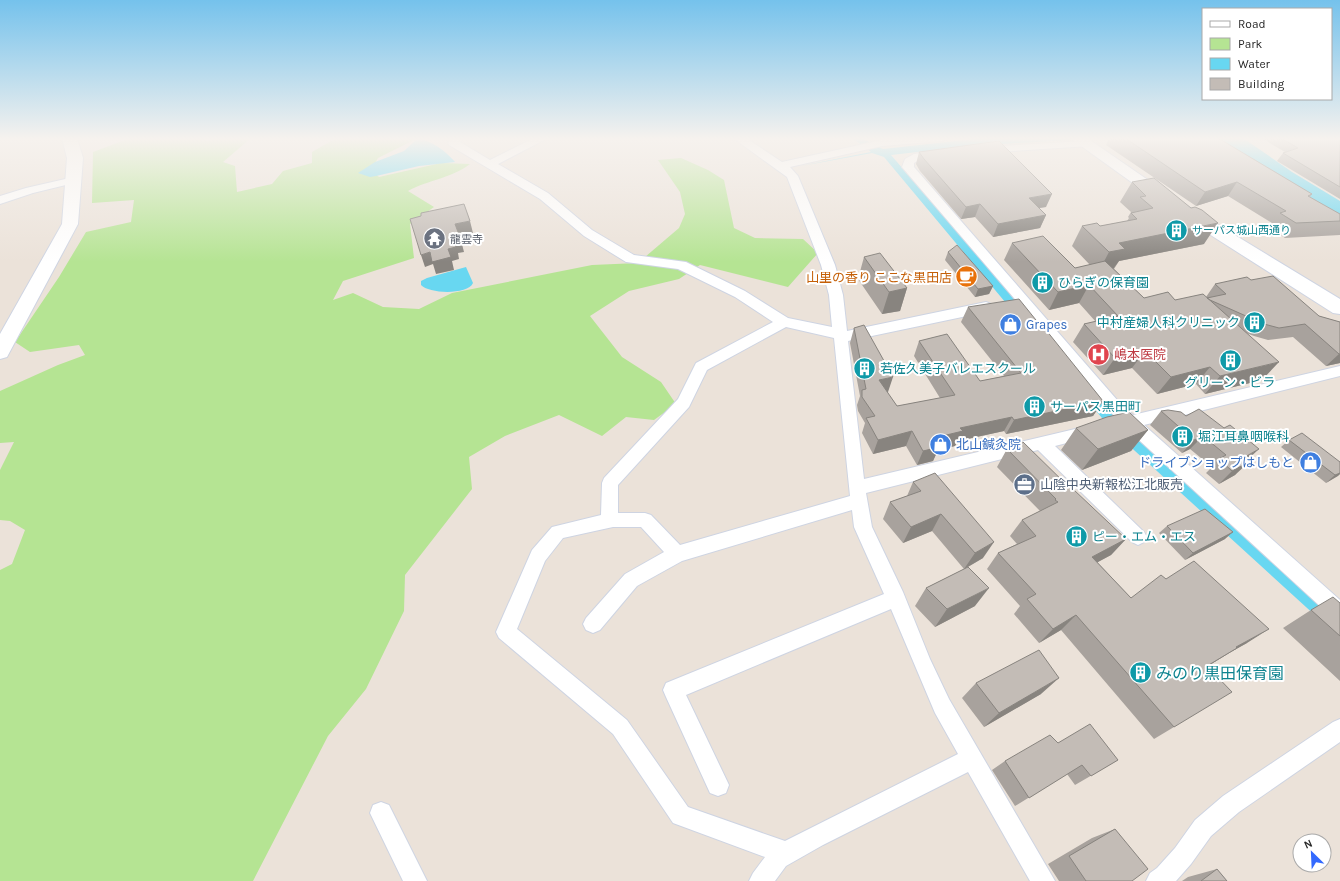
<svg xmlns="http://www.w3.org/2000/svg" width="1340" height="881" viewBox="0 0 1340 881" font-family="Karla,'Noto Sans JP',sans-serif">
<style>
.green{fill:#b5e493}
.water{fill:#68d7f1}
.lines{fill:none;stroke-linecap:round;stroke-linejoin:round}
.street-casing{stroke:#ced4e2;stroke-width:2}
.secondary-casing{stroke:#ced4e2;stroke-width:2}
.street{fill:#fff;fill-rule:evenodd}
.secondary{fill:#fff;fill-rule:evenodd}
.wall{fill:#a8a29d}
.shaded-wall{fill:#88847f}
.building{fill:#c3bcb6;stroke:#88847f}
.labels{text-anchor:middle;stroke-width:4;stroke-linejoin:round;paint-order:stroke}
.far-culture-label{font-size:11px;fill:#0d838f;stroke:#fff;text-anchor:start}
.far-worship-label{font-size:11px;fill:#5b616d;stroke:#fff;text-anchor:start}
.food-label{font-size:13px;fill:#c56008;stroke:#fff;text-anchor:end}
.culture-label{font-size:13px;fill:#0d838f;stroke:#fff;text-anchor:start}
.shop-label{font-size:13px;fill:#366cbe;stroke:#fff;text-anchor:start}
.health-label{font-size:13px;fill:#be3a42;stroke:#fff;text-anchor:start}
.service-label{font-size:13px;fill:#4e5e75;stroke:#fff;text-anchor:start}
.near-culture-label{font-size:16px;fill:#0d838f;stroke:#fff;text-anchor:start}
</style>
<rect width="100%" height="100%" fill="#ebe2d9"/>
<path class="green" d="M130,138H203L207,141L214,138H251L223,162L235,166L237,192L272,184L283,171L312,163V152L336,138H418L378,158L371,170L379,177L441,163L470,164C452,178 428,180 408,191L434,207L410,224L414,258L343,281L333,300L353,293L383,307L419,309L452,293L592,265L638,263L679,228L685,214L680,192L658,160L681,158L708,170L724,180L734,228L755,238L803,239L818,253L788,287L700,265L679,279L629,291L590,316L622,357L661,382L676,404L654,420L626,417L602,436L559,415L505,436L469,457L472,489L405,575L404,611L366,689L328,736L253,881H0V570L12,564L25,530L10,521L0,520V470L14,442L0,443V391L58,365L85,355L79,345L30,352L15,342L59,277L86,232L131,222L134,200L92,203L93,152Z"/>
<path class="water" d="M851,138H861L883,149L983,138H1101L970,146L891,155L1129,431L1340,622V638L1112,430L884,157L872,153L801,166L871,152L864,146Z
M1104,138H1243L1292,172L1340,201V231L1192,140H1107Z
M417,139C430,139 447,152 455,162L419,166L376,176L370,177L358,173L375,162L404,151Z
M466,267L473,283C468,295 429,294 421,285V281L427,278Z"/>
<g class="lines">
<defs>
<path id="street" d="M452,138H463L460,142L490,160L534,138H548L498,164L548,193L592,230L634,255L686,262L745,291L788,318L832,327L829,295L821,265L787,177L733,138H746L782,162L882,140L947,138L942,141L882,146L790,167L798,176L835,265L843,295L847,331L986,302L991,304L993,307L991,310L986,312L848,341L864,479L1092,425L1098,427L1100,431L1098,435L1055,446L1144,532L1147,537L1144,542L1138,545L1132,542L1038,450L866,493L872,527L903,592L930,659L949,699L1055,881H1030L968,772L823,845L786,866L775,881H749L753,873L765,857L673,823L613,734L499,638L496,632L532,550L552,527L601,515L602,483L604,478L678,399L696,363L773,322L735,297L678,269L626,262L584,236L540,199L449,145L448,143ZM786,327L834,338L850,496L680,545L651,515L645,513H618V485L689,407L707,370ZM852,510L854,527L884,594L666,683L663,690L666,697L710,793L718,796L726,793L729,785L686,695L891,609L935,713L958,754L785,841L688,807L627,720L517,629L545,561L563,538L613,527H641L664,552L625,574L586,618L583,624L586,630L593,633L600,630L637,586L682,561Z
M1085,141L1090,144L1089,146L984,153L978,150L984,147Z
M939,150L943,151L945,153L943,155L921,159L914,163V167L1118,401L1133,415L1340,366V376L1144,425L1340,600V621L1333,618L1127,429L1123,430L1117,428L1115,424L1118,420L902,167L905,159L914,154Z
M74,177L78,178L80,180L78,182L33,193L0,204V196L26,188Z
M1340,719V742L1239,812L1211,836L1191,864L1176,881H1146L1150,873L1157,868L1175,848L1195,820L1223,796L1333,722Z
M381,802L389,805L427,881H403L370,813L373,805Z"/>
<path id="secondary" d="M62,138H77L83,158L78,224L7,357L0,359V334L62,224L67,158Z
M1070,138H1087L1174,198L1340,299V314L1333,313L1162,204Z"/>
</defs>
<use href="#street" class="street-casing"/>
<use href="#secondary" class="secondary-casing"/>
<use href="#street" class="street"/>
<use href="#secondary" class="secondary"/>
</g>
<path class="wall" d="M1109,138H1218L1312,194L1310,197L1340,214V235L1285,238L1269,227L1272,223L1228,196L1196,206L1106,145Z
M1264,138H1340V199L1277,161L1283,153L1285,152L1263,139Z
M919,152L1046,207L1039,208L1046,215L1040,228L993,237L975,217L961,219L920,171L916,164Z
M1132,182L1204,244L1119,261L1114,269L1144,298L1175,300L1206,297L1215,284L1251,280L1319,316L1340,322V363L1326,366L1293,337L1268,340L1254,336L1246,333L1262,380L1205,394L1196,384L1157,394L1132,368L1103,375L1073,342L1084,324L1096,322L1079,303L1049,310L1004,260L1012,243L1075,268L1090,265L1072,246L1082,226H1100L1127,221L1129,218L1128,217L1131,212L1120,202Z
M948,252L993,286L989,294L975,297L945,260Z
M864,257L907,288L900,311L882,314L858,279Z
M968,307L1040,325L1103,401L1093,416L1006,434L1004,431L958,441L955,446L938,450L933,461L917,465L906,446L873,454L862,433L865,423L858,411L857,405L860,396L850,343L854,328L888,392H887L897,406L940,398L914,356L919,341L980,381L1004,376L961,322Z
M1161,411L1246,460L1235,475L1219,484L1206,473L1212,467L1190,449L1182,453L1150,425Z
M1076,428L1148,430L1131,451L1082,470L1061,450Z
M1289,440L1340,462V474L1326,483L1281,447Z
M1007,449L1073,491L1126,539L1111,555L1097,562L1131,598L1166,579L1247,643L1229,653L1208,666L1174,727L1154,739L1061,630L1039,643L1014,614L1020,606L987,569L998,553L1017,544L1010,536L1022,520L1040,511L997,467Z
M913,482L983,558L968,567L975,606L935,627L915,606L926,588L964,569L932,531L903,543L883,519L890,502L907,496Z
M1167,526L1225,539L1185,560L1159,533Z
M1340,603V681L1283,628L1311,610Z
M976,683L1041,694L984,727L962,698Z
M1058,743L1118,760L1075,785L1067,774L1015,806L992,770L1005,761Z
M1115,829L1132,881H1059L1048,864L1092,838Z
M1217,869L1227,881H1182L1188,877Z"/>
<path class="shaded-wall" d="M1237,182L1228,196L1196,206L1205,192Z
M1052,194L1046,207L1024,210L1029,198Z
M980,204L975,217L961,219L966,207Z
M1046,215L1040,228L993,237L998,224Z
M470,221L473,233L458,236L455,224Z
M1218,223L1204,244L1119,261L1113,269L1098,273L1109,252L1119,243Z
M461,240L464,252L458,253L459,259L452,261L454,270L436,274L433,264L425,267L421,255L430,252L448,249L454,241Z
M1089,285L1079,303L1049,310L1058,292Z
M993,286L989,294L975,297L978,289Z
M907,288L900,311L882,314L889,292Z
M1145,351L1132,368L1103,375L1115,358Z
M1339,354H1340V363L1326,366Z
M1279,362L1262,380L1205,394L1220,376Z
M1210,367L1196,384L1157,394L1171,377Z
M893,377L888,392L874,395L879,380Z
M1103,401L1093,416L1006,434L1014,420Z
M1012,417L1004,431L958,441L955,446L938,450L933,461L917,465L923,451L934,438L960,428Z
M1148,430L1131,451L1082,470L1098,449Z
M912,431L906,446L873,454L878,440Z
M1203,436L1190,449L1182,453L1194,440Z
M1259,449L1245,462L1230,471L1243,458Z
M1249,462L1235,475L1219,484L1232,471Z
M1340,473V474L1338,476L1326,483L1335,475Z
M941,514L932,531L903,543L911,527Z
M1233,532L1225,539L1185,560L1193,553Z
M1126,539L1111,555L1078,573L1092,557Z
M994,542L983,558L964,569L975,553Z
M989,588L975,606L935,627L947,609Z
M1076,615L1061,630L1039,643L1053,629Z
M1269,629L1247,643L1229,653L1187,679L1236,647Z
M1059,678L1041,694L984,727L999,713Z"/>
<path class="building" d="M1125,138H1218L1312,194L1308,196L1340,214V221L1296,223L1280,213L1286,211L1237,182L1205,192Z
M1281,138H1340V187L1283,153L1298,148Z
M999,141L1052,194L1029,198L1046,215L998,224L980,204L966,207L924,159L919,152Z
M1154,178L1191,208L1195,207L1202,210L1218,223L1119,243L1125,249L1109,252L1082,226L1097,223L1100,226L1137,219L1131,213L1153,208L1140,197L1146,196L1132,182Z
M464,204L470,221L455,224L461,240L454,241L456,247L448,249L451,257L432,262L430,252L421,255L410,219L421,216V213Z
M1043,236L1075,268L1105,261L1144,298L1168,292L1175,300L1203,294L1279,362L1220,376L1210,367L1171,377L1145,351L1115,358L1084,324L1118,316L1089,285L1058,292L1012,243Z
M957,245L993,286L978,289L948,252Z
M880,253L907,288L889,292L864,257Z
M1273,276L1319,316L1340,322V354H1339L1305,324L1279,328L1264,324L1210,300L1207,298L1226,294L1215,284L1247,277L1251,280Z
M1019,299L1040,325H1042L1103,401L1014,420L1012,417L960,428L963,431L934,438L940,447L923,451L912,431L878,440L866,418L875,416L862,397V390L866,389L854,328L864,325L893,377L879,380L897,406L955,395L919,341L947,334L980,381L1021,373L968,307Z
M1199,409L1224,428L1230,425L1259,449L1243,458L1249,462L1232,471L1219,459L1226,455L1203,436L1194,440L1161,411L1168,410L1181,412L1186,416Z
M1129,412L1148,430L1098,449L1076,428L1107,417Z
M1302,433L1340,462V473L1335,475L1289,440Z
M1023,442L1073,491L1074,490L1126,539L1092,557L1131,598L1161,575L1166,579L1194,561L1269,629L1236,647L1237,648L1207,666L1232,692L1174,727L1076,615L1053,629L1027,599L1036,594L998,553L1036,536L1022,520L1058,502L1055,500L1056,499L1007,449Z
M935,473L994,542L975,553L941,514L911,527L890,502L921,491L913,482Z
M1205,509L1233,532L1193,553L1167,526Z
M968,567L989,588L947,609L926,588Z
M1333,597L1340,603V636L1311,610Z
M1039,650L1059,678L999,713L976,683Z
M1090,724L1118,760L1091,776L1082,765L1029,798L1005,761L1050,735L1058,743Z
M1115,829L1148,869L1132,881H1086L1069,856Z
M1217,869L1227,881H1201Z"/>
<linearGradient id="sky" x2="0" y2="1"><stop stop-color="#75c2ec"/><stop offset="0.53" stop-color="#f6f2ee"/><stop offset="1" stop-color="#f6f2ee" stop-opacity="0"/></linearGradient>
<rect width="1340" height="262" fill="url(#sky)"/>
<defs>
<symbol id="building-disc" viewBox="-11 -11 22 22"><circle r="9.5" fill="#0f9aa8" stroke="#fff"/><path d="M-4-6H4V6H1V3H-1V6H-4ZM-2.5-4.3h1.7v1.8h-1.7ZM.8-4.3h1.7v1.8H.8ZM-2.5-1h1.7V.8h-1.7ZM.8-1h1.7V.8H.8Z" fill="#fff"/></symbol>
<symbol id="temple-disc" viewBox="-11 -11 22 22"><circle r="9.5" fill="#6b7280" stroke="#fff"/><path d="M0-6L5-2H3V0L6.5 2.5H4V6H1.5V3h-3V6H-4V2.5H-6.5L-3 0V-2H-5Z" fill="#fff"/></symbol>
<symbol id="cafe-disc" viewBox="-11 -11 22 22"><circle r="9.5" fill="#e8710a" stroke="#fff"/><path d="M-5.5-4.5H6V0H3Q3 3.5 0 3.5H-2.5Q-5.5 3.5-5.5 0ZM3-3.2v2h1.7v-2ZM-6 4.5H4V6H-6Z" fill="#fff"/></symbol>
<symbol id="shop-disc" viewBox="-11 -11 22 22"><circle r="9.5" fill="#3f7fe0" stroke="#fff"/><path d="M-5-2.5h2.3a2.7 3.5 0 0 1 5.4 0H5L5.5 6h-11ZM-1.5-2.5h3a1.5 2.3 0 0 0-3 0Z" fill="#fff"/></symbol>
<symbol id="hospital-disc" viewBox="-11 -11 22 22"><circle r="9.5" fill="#e0444e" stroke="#fff"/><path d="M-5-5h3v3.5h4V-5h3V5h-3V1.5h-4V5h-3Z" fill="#fff"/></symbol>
<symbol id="office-disc" viewBox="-11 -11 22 22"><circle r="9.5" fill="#5c6f8a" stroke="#fff"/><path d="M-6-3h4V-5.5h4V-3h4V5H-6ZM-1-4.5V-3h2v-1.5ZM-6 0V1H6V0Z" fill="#fff"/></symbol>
</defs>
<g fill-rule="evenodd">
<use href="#building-disc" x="1164" y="218" width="25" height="25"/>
<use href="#temple-disc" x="422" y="226" width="25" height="25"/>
<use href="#cafe-disc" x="954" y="264" width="25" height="25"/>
<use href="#building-disc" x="1030" y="270" width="25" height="25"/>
<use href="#building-disc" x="1242" y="310" width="25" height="25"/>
<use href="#shop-disc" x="998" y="312" width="25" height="25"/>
<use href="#hospital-disc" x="1086" y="342" width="25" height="25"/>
<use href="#building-disc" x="1218" y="348" width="25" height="25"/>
<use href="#building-disc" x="852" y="356" width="25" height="25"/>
<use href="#building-disc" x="1022" y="394" width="25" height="25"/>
<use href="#building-disc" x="1170" y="424" width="25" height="25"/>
<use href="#shop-disc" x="928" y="432" width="25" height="25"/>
<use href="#shop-disc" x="1298" y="450" width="25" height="25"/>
<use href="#office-disc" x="1012" y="472" width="25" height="25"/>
<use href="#building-disc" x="1064" y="524" width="25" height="25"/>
<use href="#building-disc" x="1128" y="660" width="25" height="25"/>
</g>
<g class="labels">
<g class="far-culture-label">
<text x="1192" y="234">サーパス城山西通り</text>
</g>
<g class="far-worship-label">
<text x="450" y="243">龍雲寺</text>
</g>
<g class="food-label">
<text x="952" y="282">山里の香り ここな黒田店</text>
</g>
<g class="culture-label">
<text x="1058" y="287">ひらぎの保育園</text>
<text x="1240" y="327" text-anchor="end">中村産婦人科クリニック</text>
<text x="880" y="373">若佐久美子バレエスクール</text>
<text x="1230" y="387" text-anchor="middle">グリーン・ビラ</text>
<text x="1050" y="411">サーパス黒田町</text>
<text x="1198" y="441">堀江耳鼻咽喉科</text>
<text x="1092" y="541">ピー・エム・エス</text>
</g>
<g class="shop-label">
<text x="1026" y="329">Grapes</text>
<text x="956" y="449">北山鍼灸院</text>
<text x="1294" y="467" text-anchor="end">ドライブショップはしもと</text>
</g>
<g class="health-label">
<text x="1114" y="359">嶋本医院</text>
</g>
<g class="service-label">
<text x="1040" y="489">山陰中央新報松江北販売</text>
</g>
<g class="near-culture-label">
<text x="1156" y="679">みのり黒田保育園</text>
</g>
</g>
<rect x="1202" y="8" width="130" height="92" fill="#ffffff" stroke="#a9a9a9"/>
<rect x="1210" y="21" width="20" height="6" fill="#ffffff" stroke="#a9a9a9"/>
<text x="1238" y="28" font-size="12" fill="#282828">Road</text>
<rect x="1210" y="38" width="20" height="12" fill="#b5e493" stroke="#a9a9a9"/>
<text x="1238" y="48" font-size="12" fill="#282828">Park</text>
<rect x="1210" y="58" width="20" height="12" fill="#68d7f1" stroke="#a9a9a9"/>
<text x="1238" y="68" font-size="12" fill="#282828">Water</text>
<rect x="1210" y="78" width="20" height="12" fill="#c3bcb6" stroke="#a9a9a9"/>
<text x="1238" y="88" font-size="12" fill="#282828">Building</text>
<g transform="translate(1312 853) rotate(336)"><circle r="19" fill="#ffffff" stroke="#a9a9a9"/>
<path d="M0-3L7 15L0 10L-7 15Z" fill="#3369fe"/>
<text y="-6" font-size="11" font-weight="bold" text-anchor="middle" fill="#282828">N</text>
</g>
</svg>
